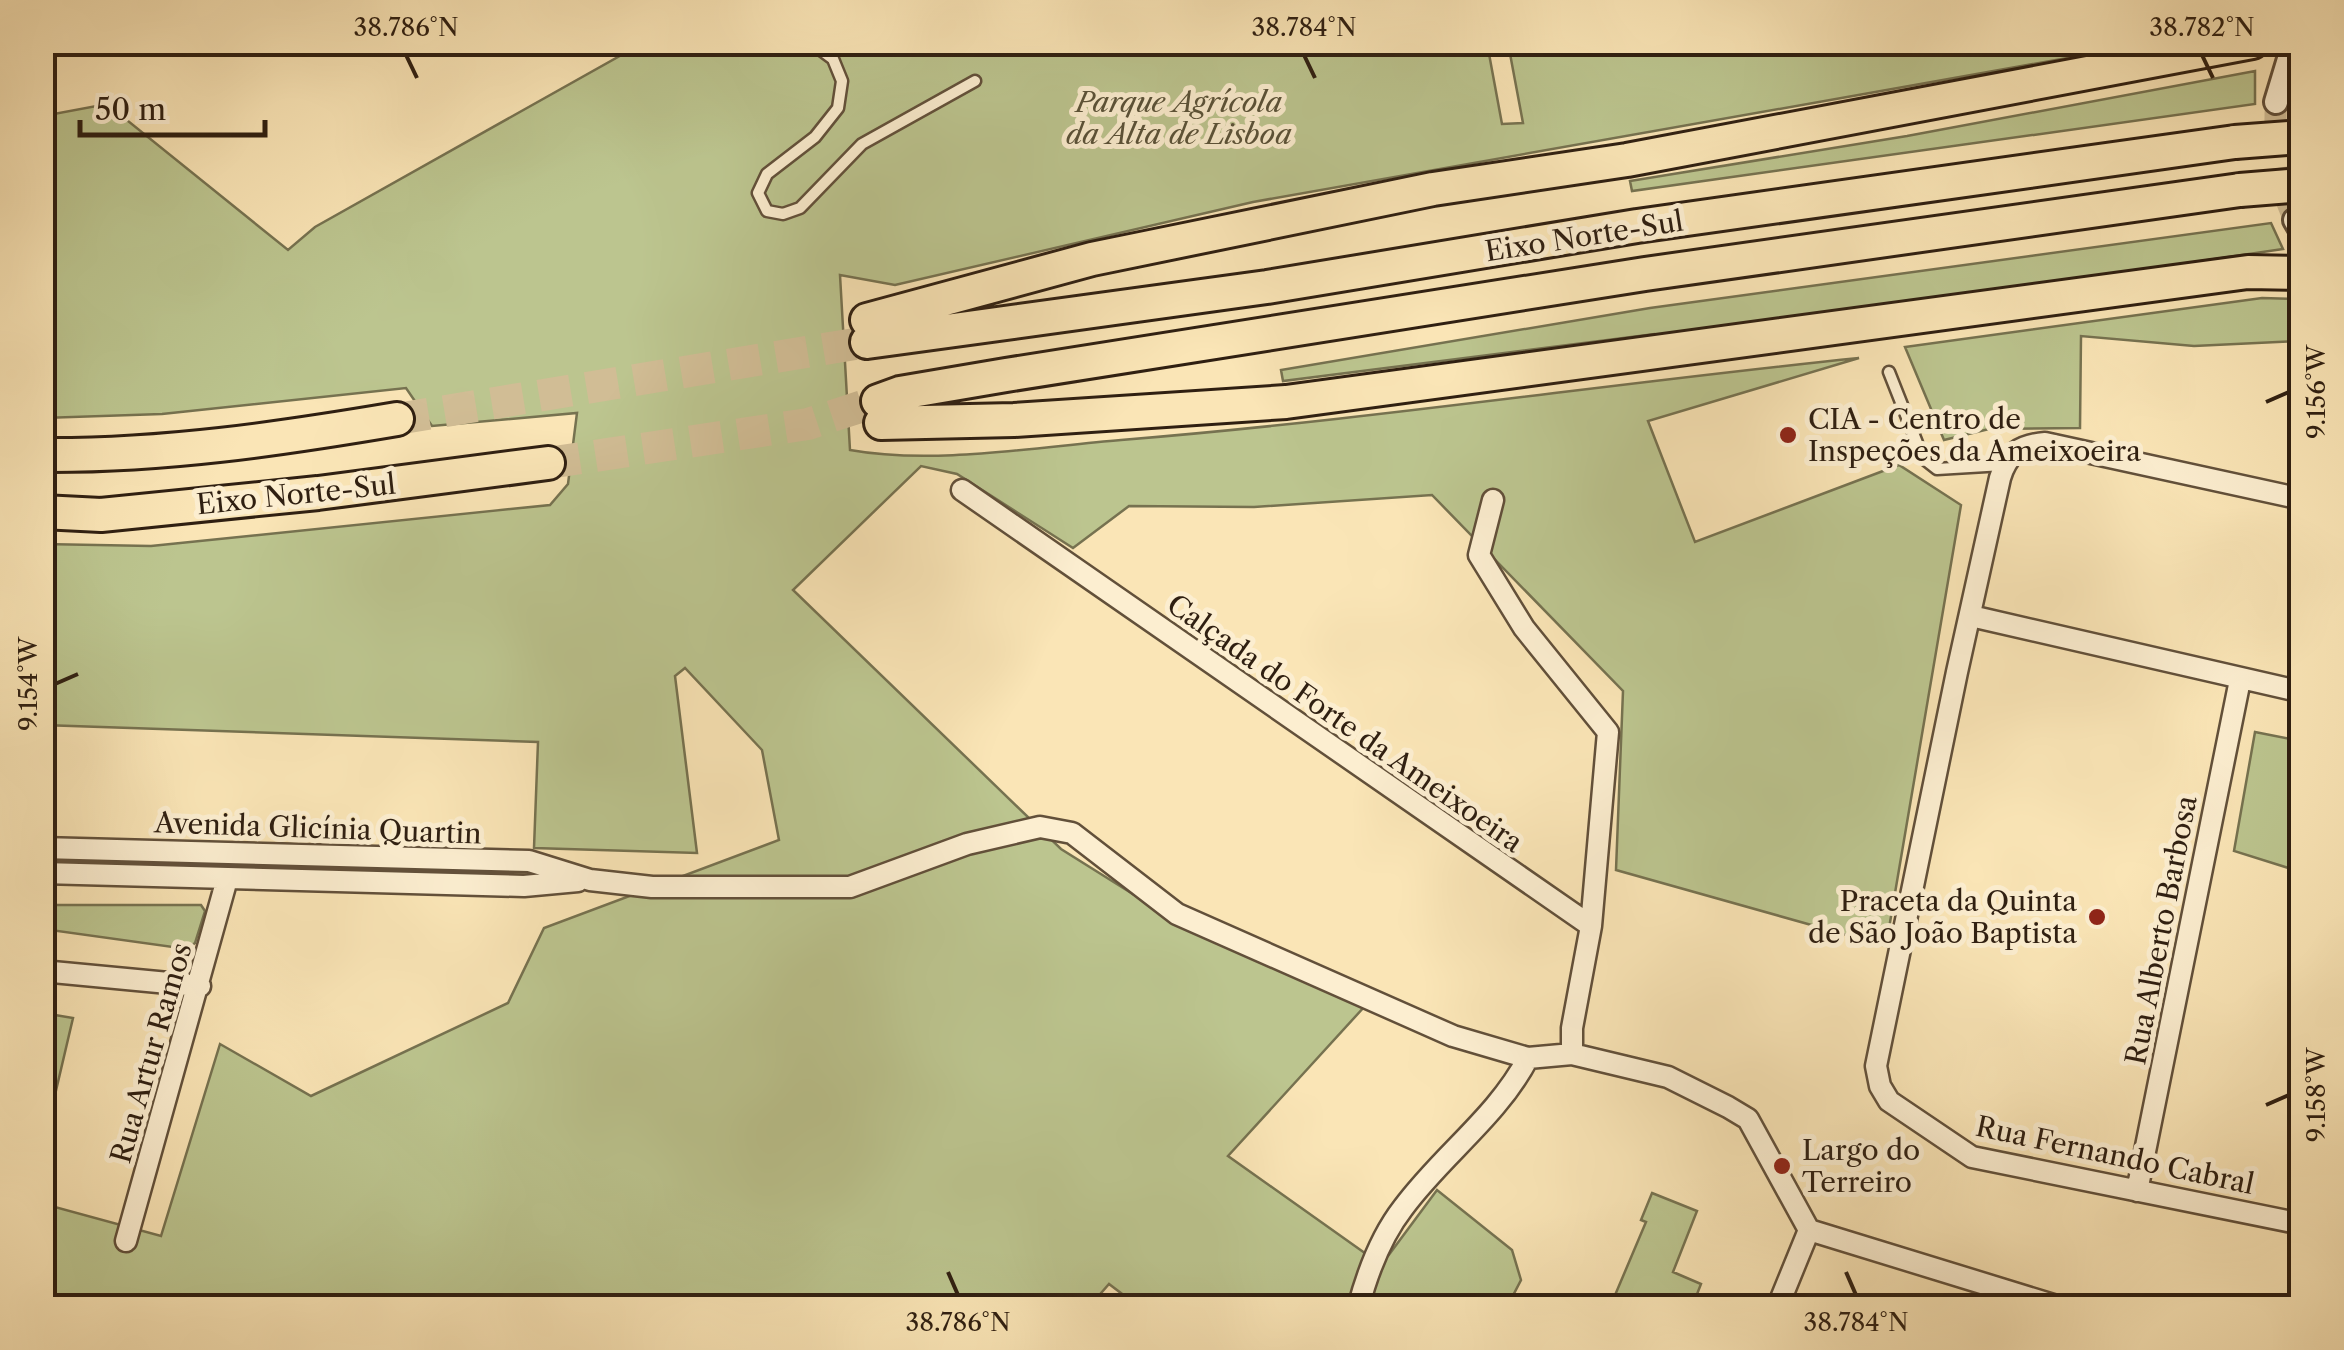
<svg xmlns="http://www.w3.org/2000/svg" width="2344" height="1350" viewBox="0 0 2344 1350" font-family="'Libre Caslon Text',serif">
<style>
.green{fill:#bcc58f;stroke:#767250;stroke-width:2.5}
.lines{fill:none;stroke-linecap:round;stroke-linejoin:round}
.tertiary-tunnel{stroke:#d1bd95;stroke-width:22;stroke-dasharray:22 11;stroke-linecap:butt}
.trunk-tunnel{stroke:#d1bd95;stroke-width:32;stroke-dasharray:32 16;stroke-linecap:butt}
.service-casing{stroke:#62503a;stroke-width:15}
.minor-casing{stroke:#62503a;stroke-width:25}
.tertiary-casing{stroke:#62503a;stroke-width:28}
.trunk-casing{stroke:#2f1f11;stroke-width:38}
.service{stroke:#fceed0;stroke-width:10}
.minor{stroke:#fceed0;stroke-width:20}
.tertiary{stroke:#fceed0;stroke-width:22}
.trunk{stroke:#fae5b6;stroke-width:32}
.trunk-bridge-casing{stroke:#2f1f11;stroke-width:38;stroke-linecap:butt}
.trunk-bridge{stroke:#fae5b6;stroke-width:32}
.ticks{fill:none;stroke:#2f1f11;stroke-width:4}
.poi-dot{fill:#8f2418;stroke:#fceed0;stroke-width:4}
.labels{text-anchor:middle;stroke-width:10;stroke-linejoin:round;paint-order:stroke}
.park-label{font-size:28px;font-style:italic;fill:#595137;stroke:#fceed0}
.street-label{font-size:28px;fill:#2f1f11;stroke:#fceed0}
.poi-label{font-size:28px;fill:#2f1f11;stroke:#fceed0;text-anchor:start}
.neatline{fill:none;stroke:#2f1f11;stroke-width:4}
.ticks-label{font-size:25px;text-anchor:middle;fill:#2f1f11}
</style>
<rect width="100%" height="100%" fill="#fae5b6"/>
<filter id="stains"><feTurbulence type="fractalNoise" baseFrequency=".002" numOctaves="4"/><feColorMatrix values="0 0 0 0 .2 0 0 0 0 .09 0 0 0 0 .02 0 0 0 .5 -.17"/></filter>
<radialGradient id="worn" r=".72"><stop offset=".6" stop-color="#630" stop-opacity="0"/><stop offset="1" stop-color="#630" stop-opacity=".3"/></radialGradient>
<path class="green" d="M636,43H1487L1502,124L1523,123L1508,43H2152L1253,202L895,285L840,275L850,450C933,465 1036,447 1121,440C1368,420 1613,383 1859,358L1648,421L1695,542L1899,465L1961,505L1886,946L1616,870L1623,691L1432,495L1254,507L1129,506L1073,548L957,474L921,466L793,590L1061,849L1179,923L1365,1006L1228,1156L1369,1256H1388L1437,1190L1512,1250L1521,1280L1507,1307H1123L1130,1300L1109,1284L1088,1308L43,1307L42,1191L51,1206L161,1236L220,1044L311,1096L508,1003L544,928L779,840L762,750L685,668L675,676L697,853L534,848L538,742L43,725V544L151,546L550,505L568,484L577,413L432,426L406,388L162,414L43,418V116L107,104L288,250L315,227L632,49Z
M2255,71V104L1632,191L1630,181L1907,136Z
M2271,223L2283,249L1656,341L1654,334L1283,381L1281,370L1650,308Z
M2262,298L2301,299V341L2194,346L2081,336L2080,428L1989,429L1944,440L1905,347Z
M2255,732L2301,741V872L2234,851Z
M43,905H201L205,911L195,943L187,949L43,929Z
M43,1013L73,1018L43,1146L42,1013Z
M1652,1193L1697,1211L1673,1272L1701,1284L1692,1307H1610L1646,1222L1641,1220Z"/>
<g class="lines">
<path class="tertiary-tunnel" d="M2276,102C2274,143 2276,183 2295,220"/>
<path class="trunk-tunnel" d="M397,419L867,342
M548,463L808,424L878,401"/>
<defs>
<path id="service" d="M810,42L833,59L842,81L838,108L815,137L767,174L758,193L767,211L783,214L800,208L862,144L975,81
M1889,372L1923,458L1937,469L2003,465"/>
<path id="minor" d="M962,490L1591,926L1572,1028V1054
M2302,499L2045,443C2020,445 2007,454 2000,478L1957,672L1876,1066L1880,1086L1889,1101L1972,1157L2302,1224
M1493,500L1479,555L1524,628L1608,732L1591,926
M1971,616L2302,692
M42,848L529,861L590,880L652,887H850L967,844L1040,827L1072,833L1177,914L1453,1036L1528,1058L1572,1054L1668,1077L1728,1107L1748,1119L1809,1230
M42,873L524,886L578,881
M42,971L200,986
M2137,1191L2240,680
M1809,1230L2063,1308
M126,1241L227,879
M1778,1306L1809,1230
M1358,1308C1367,1274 1382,1235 1403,1208C1442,1155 1497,1117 1528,1058"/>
<path id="tertiary" d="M2276,102L2289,59L2298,42
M2295,220L2302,232"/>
<path id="trunk" d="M867,320L1092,259L1433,189L1627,160L2252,42
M867,342L1267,287L1637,226L2235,142
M878,401L900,393L1006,375L1645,274L2240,190
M881,423L1014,420L1286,402L2248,272L2302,273
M42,455C163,456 279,439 397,419
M42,512L101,515L318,493L548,463"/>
</defs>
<use href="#service" class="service-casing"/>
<use href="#minor" class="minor-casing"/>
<use href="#tertiary" class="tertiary-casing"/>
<use href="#trunk" class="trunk-casing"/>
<use href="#service" class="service"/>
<use href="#minor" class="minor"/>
<use href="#tertiary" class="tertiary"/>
<use href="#trunk" class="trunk"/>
<defs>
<path id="trunk-bridge" d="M2235,142L2302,137
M2240,190L2302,185"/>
</defs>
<use href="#trunk-bridge" class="trunk-bridge-casing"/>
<use href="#trunk-bridge" class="trunk-bridge"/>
</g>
<path class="ticks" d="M406,55L417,78M1304,55L1315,78M2202,55L2213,78M2266,402L2289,392M55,684L78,674M2266,1105L2289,1095M948,1272L958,1295M1846,1272L1856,1295"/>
<g class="poi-dot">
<circle cx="1788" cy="435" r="10"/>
<circle cx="2097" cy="917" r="10"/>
<circle cx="1782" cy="1166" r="10"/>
</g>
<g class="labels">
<g class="park-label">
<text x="1179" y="112">Parque Agrícola<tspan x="1179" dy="32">da Alta de Lisboa</tspan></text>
</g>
<g class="street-label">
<text transform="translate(1584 236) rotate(-9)" y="10">Eixo Norte-Sul</text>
<text transform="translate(296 494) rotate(-6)" y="10">Eixo Norte-Sul</text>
<text transform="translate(1345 723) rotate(35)" y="10">Calçada do Forte da Ameixoeira</text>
<text transform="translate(318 828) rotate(2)" y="10">Avenida Glicínia Quartin</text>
<text transform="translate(2161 930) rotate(-79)" y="10">Rua Alberto Barbosa</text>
<text transform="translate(151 1053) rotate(-74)" y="10">Rua Artur Ramos</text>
<text transform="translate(2115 1155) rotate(12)" y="10">Rua Fernando Cabral</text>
</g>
<g class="poi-label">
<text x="1808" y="429">CIA - Centro de<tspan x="1808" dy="32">Inspeções da Ameixoeira</tspan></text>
<text x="2077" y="911" text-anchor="end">Praceta da Quinta<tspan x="2077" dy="32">de São João Baptista</tspan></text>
<text x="1802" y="1160">Largo do<tspan x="1802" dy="32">Terreiro</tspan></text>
</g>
</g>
<rect width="2344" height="1350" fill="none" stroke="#fae5b6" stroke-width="110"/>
<path d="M80 120v15h185v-15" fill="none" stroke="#2f1f11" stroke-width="5"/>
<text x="95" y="120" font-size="30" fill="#2f1f11" stroke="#fceed0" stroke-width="8" paint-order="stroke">50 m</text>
<rect x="55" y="55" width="2234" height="1240" class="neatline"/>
<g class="ticks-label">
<text x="406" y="36">38.786°N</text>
<text x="1304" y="36">38.784°N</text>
<text x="2202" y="36">38.782°N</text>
<text transform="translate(2316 392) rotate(-90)" y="9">9.156°W</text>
<text transform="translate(28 684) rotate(-90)" y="9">9.154°W</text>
<text transform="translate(2316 1095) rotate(-90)" y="9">9.158°W</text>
<text x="958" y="1331">38.786°N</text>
<text x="1856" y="1331">38.784°N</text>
</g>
<rect width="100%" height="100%" filter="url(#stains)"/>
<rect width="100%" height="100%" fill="url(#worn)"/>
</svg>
